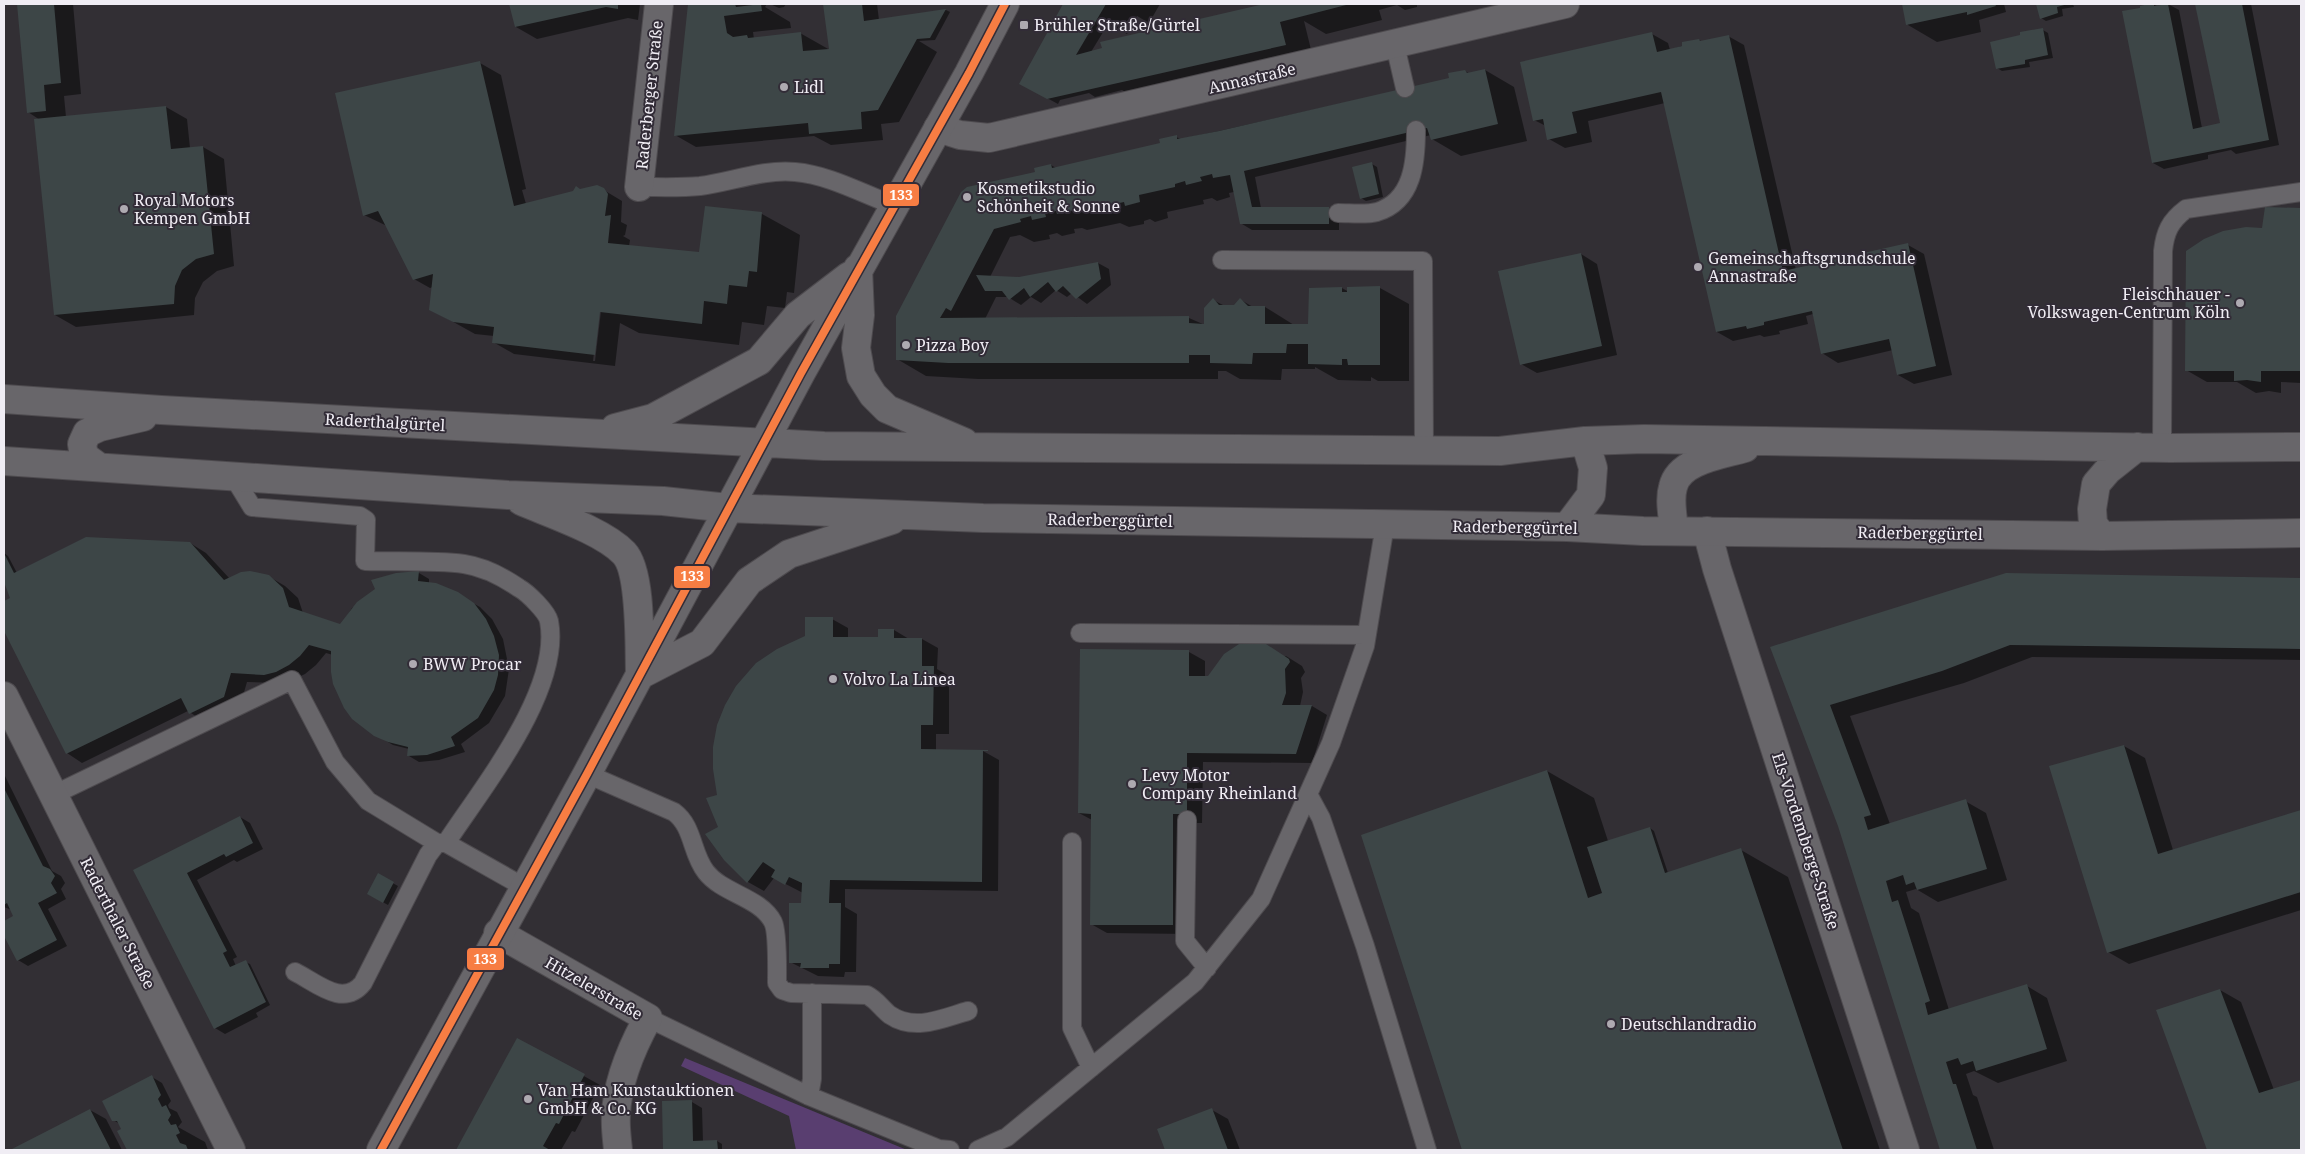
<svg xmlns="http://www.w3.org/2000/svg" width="2305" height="1154" viewBox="0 0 2305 1154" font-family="'Noto Serif',serif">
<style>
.green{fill:#593e70}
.shadow{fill:#0007;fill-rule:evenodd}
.building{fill:#3d4647}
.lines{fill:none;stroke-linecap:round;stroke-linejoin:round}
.lane-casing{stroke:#4e4b4f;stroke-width:20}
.street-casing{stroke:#4e4b4f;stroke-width:30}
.secondary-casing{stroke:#4e4b4f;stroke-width:30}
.lane{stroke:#68666a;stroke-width:18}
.street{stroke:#68666a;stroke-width:28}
.secondary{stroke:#68666a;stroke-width:28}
.bus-1-casing{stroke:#322c37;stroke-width:11}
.bus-1{stroke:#f77d43;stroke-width:8}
.poi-dot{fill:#aeaab1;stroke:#322c37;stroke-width:2}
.labels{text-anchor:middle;stroke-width:4;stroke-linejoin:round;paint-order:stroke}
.poi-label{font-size:16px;fill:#f0edf4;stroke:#322c37;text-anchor:start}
.street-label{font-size:16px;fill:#f0edf4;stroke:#322c37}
.line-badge{stroke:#322c37;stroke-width:2}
.badge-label{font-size:14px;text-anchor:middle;font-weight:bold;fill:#fff}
</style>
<rect width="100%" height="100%" fill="#322f34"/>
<path class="green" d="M685,1058L907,1150H796L789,1116L681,1066Z"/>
<path class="shadow" d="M18,4H73L81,94L64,96L66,117L166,107L187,119L190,148L203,147L224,159L234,266L217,271L203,282L195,298L194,315L76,327L55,315L40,120L28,112Z
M510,4H640L638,20L628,18L537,39L516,27Z
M689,4H767L765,7L790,22L791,28L753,32L754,39L800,33L830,50L829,4H877L879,20L946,10L950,12L935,40L919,41L937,52L899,122L881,124L883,140L831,145L814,136L696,147L675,135Z
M770,4H786L784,7L779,8Z
M1064,4H1160L1149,23L1137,16L1127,34L1108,24L1091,52L1103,49L1102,43L1270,4H1417V7L1405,10L1397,5L1379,10L1382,20L1326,34L1304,21L1314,62L1140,101L1122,90L1095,97L1089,93L1060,100L1058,104L1021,84Z
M1903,4H2004L2006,12L1979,20L1981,32L1937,42L1908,25Z
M2037,4H2073L2074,7L2062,9L2063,16L2046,21L2041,18Z
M2153,4L2157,6L2168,4L2179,10L2202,128L2221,126L2196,4H2251L2279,145L2236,154L2231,150L2208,155V159L2164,169L2153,163L2142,9Z
M2043,30L2048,33L2053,58L2029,62L2030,67L2002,71L1997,68Z
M1652,34L1668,43L1670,50L1699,40L1703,42L1728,36L1744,45L1796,270L1908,245L1924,254L1952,375L1914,384L1898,375L1893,350L1838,363L1822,353L1813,314L1806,316L1808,324L1779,331L1780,334L1764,337L1760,335L1733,341L1717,332L1665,103L1588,121L1592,142L1565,148L1549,139L1546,126L1534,120Z
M480,63L501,75L526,189L522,190L526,204L597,186L622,201L621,222L627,225L625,235L623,236L630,240L629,246L700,253L706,207L762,214L800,235L794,293L787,292L785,308L767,306L764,325L742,322L739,345L639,333L620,323L615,366L514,354L493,342L494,336L475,334L430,309L433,287L430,288L414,279L387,226L364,215ZM599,311H601L595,361H593Z
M1485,70L1514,87L1527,141L1461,156L1432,139L1431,135L1255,177L1261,208H1329L1339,214V230H1252L1242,224L1234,192L1229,193L1230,197L1217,201L1212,198L1203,200L1204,204L1167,212L1168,218L1155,222L1150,219L1144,221V224L1129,227L1120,223L1087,230L1082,228L1074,229L1075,233L1062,236L1057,233L1049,235L1050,239L1034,242L1020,235L1010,237L990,277L1019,278L1098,263L1109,269L1111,285L1087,304L1072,293L1067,297L1056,290L1041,303L1031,297L1021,305L1008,297H996L985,319L1189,318L1205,325L1213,300L1225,306H1235L1241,300L1253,307H1265L1294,325H1309L1342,288L1349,292V288H1380L1409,304V381H1378L1371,377V381L1338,380L1315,367V369H1282L1281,380L1240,379L1226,371H1218V379H978L926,376L897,359L898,317L1036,173L1051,165L1056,168L1161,144L1176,137L1181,139L1219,131L1450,79L1465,71L1470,74Z
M1372,164L1377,167L1383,197L1366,201L1361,198Z
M2266,209H2301V383L2281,382V393L2269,391L2256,393L2237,382H2207L2186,370L2263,230Z
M1581,254L1597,264L1617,355L1537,373L1521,364Z
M190,543L206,553L230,579L268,576L285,586L298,598L303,613L341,626L352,608L419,573L429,579V584L443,587L480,607L492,619L503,639L509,669L505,696L489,723L461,744L465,752L439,760L419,762L409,756V749L393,745L381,738L333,655L326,653L316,665L305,674L292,680L280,683L247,682L240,706L206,723L188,711L82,763L67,753L4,628V602L12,598L4,579V553L8,556L17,573Z
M2006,575L2301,580V660L2032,657L1964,683L1850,716L1890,824L1965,801L1986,813L2007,880L1938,902L1916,889L1906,892L1911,908L1919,913L1949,1010L2027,986L2047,998L2067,1061L1998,1083L1974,1071L1966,1074L1973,1095L1977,1097L1994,1150H1942L1839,825L1772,648Z
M832,619L848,628V638L879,639V630H894L909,639H922L938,648L937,669L949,676V734H936V750L983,751L999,760L998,891L845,889V907L857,914L856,972H845L844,977L818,976L790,962L803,904V893L774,878L764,891L748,882L720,828L719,796L806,637Z
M1081,651L1189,652L1205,661V677L1286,656L1302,666L1305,672L1301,678L1303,692L1300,706H1312L1327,715L1312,763L1203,762L1202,823H1189L1188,934L1107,933L1091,924L1092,820L1079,813Z
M2124,746L2145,758L2173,850L2301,812V910L2129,964L2108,952Z
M1547,771L1594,798L1608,841L1650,828L1654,831L1668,873L1741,850L1788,877L1880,1150H1463L1363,836Z
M4,774L52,871L61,876L65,883L61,889L66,899L48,909L67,946L28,966L18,960L4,933V922L15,916L12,910L4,907Z
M240,817L250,823L263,849L237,862L234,860L197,880L237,957L233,959L236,966L245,962L250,964L270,1005L256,1013L258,1017L225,1034L215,1028L135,871Z
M378,875L398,886L388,905L368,894Z
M2220,990L2241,1002L2274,1090L2301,1081V1150H2208L2158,1011Z
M517,1039L600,1085L575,1132L572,1131L561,1150H457Z
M152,1077L162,1083L171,1101L168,1105L169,1108L177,1112L182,1122L178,1127L205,1142L208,1150H128L119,1132L123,1130L120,1124L113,1120Z
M692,1102L702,1108L703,1142L717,1141L722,1144V1150H664V1146Z
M90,1110L106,1119L122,1150H13Z
M1212,1110L1228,1119L1240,1150H1167L1159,1129Z"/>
<path class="building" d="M17,4H54L61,83L44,85L46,111L27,113Z
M509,4H618V9L606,7L515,27Z
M688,4H735L736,7L761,4L762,11L724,16L727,33L733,37L747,35L748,38L801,32L803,51L829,49L823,4H862L864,21L946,9L930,38L917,39L878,110L861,112L862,129L809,134L808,123L674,136Z
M1063,4H1106L1076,55L1102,48L1100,42L1264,4H1350L1280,22L1286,45L1047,99L1019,84Z
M1902,4H1995L1996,6L1967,15V12L1906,25Z
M2036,4H2068L2057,7L2058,13L2040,19Z
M2149,4H2154V6L2168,4L2193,129L2220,123L2195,4H2242L2269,140L2152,163L2122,11L2140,8V6Z
M2043,28L2048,55L2025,60V64L1996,69L1990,42L2020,35V32Z
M1652,32L1657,52L1682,46V42L1699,39L1700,41L1729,35L1783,271L1908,243L1936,366L1897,375L1889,339L1821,354L1812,311L1764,322V325L1747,329L1746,326L1716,332L1661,92L1572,112L1577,133L1547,140L1543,119L1533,121L1520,62Z
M480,61L514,206L573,191L576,186L580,189L597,185L604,188L608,194L605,216L611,215L608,243L699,252L705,206L762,212L757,272L749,271L747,287L729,285L727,304L704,301L702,324L600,312L595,355L492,343L494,327L453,322L429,310L433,274L413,280L378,211L363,216L335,93Z
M1485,69L1498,124L1431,140L1427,128L1244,171L1252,207H1329V224H1240L1230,175L1213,178L1212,174L1200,177L1202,181L1186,185L1185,181L1175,184V187L1139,195L1140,202L1125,206L1124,202L1115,204L1116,207L1099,211L1097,205L1057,214L1056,211L1045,213L1046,217L1032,220L1031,216L1020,219L1021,222L994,229L951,311L946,308L940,318L1189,316V323L1204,324V308L1213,298L1219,305H1234L1240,298L1248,306H1265V324H1308L1309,288L1342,287V292H1347V287L1380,286V365H1348L1347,359H1342V365L1308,364V344H1287L1286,353H1253L1252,364L1210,363V355H1189V363H948L896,360V316L961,192L967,187L1035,172L1034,168L1051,164L1052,168L1160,143L1159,139L1177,135V139L1219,131L1449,78L1448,73L1465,70L1467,73Z
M166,106L171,149L203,146L214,254L196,259L182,270L175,286L174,304L54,315L34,119Z
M1372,162L1379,194L1360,199L1352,167Z
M2265,207L2301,208V371H2261V382L2247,380L2234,381V371H2185L2186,251L2204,239L2223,231L2246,227L2262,228Z
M1581,253L1602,346L1520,365L1498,271Z
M1098,262L1101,279L1076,299L1063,286L1056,292L1048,282L1030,297L1024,288L1009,300L1002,291H985L976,275L1019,277Z
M86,537L190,542L224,580L241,572L250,571L269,575L283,588L289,607L340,624L357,602L375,589L371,580L396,573L419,571L418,581L436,583L458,592L474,603L486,619L494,636L499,655L498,675L494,690L478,718L451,737L455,746L427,755L407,756L408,747L388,742L374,736L352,719L344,708L333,684L331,672V651L309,645L300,656L289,665L276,672L264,675L231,673L224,697L189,714L181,698L66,754L4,631V601L10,598L4,582V553L14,573Z
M2006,573L2301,578V649L2010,645L1942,671L1830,705L1871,815L1864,817L1868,830L1966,799L1987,869L1917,890L1914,882L1906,885L1903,875L1886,881L1892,902L1898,900L1930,1001L1925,1003L1928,1015L2027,984L2047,1049L1976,1071L1973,1061L1961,1065L1958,1058L1946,1062L1953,1084H1956L1977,1150H1940L1838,826L1770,647Z
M805,617H833V637H878V629H894V638H922V666H934L933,725H921V749L988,750V751H983L982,882L830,880L829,903H841L840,964H829V968H800L801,963H789V903H801L802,883L789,877L785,885L771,877L775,870L763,862L747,883L724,860L705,834L718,827L706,798L717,795L713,769V747L717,725L725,705L736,686L756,663L777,649L805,636Z
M1247,641L1263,642L1289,659L1290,662L1285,669L1286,693L1282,705H1312L1296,754L1187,753V814H1173V925H1090L1091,814L1078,813L1080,649L1189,650V676H1208L1224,654L1239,644Z
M2124,745L2158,854L2301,810V892L2107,953L2049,766Z
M1547,770L1588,898L1602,893L1587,847L1650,827L1665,873L1741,848L1843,1150H1462L1361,835Z
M4,788L43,866L50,869L55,876L51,883L57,893L38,903L57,940L17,961L4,936V921L13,916L7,903L4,905Z
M240,816L253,843L226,857L224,854L187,873L227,951L223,953L230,967L246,960L266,1002L214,1029L133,870Z
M378,873L394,882L383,903L367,894Z
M2220,989L2259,1093L2301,1080V1150H2207L2156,1010Z
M517,1038L585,1074L559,1124L556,1123L543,1146L550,1150H456Z
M152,1075L161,1095L158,1099L162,1107L166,1105L171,1115L168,1120L171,1125L176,1124L180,1133L176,1135L180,1143L186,1145L188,1150H127L117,1131L121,1129L117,1121H112L102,1101Z
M692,1100L693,1141L717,1140L718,1150H663L662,1101Z
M1212,1108L1228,1150H1165L1157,1129Z
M90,1109L111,1150H10L51,1129Z"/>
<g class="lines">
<defs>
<path id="lane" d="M1395,45L1405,88
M639,187C659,187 680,188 700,186C731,182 763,169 795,172C830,175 863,194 896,206
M1338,213C1350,213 1366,215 1377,212C1413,201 1416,162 1416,130
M1222,260L1423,261L1424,450
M2162,448L2163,251C2165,232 2170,221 2186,209L2301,192
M233,476L252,507L360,516L366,520L365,561C396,562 434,560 464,564C484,567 503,577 519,588C528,593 547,612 549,621C562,690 482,788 446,843
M1080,633L1367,635
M587,774L674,812C694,827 691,853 706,872C723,894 760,897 773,922C778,932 777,970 777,983L782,990L791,993L867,995C877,1000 882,1009 890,1015C915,1032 943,1018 968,1011
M1308,794L1321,818L1365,946L1427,1150
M53,795L292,680L335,762L368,801L437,843
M1187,820L1185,941L1207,968
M1072,842V1028L1091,1068
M295,972C317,983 343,1008 363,983L428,855L437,843H446L524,887
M648,1018L809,1096L939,1149L950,1150
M809,1096L812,1079V993
M978,1150L1007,1137L1195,982L1261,899L1331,743L1365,646L1385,525"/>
<path id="street" d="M938,128L960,135L989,138L1565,4
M639,187L659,4
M1707,531L1717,569L1905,1150
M4,696L231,1150
M498,933L648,1018C632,1047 617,1081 616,1115C615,1126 617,1139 618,1150"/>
<path id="secondary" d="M858,268L860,315L856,348L861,376L873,395L887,409L964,442
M4,399L161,410L824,446L1500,451L1585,441L1644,439L2170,448L2301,447
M615,428L653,418L759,361L798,315L849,276
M4,461L508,495L663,501L728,508L983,518L1567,527L1643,531L2102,536L2301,533
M99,467L84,456L82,444L87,433L100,427L143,417
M521,501C551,514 603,531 624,553C642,572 639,647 640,674
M1567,527L1591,495L1593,468L1585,441
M1674,530C1673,517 1669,500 1673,487C1679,460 1722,455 1745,448
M2102,536L2093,524L2092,509L2096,484L2108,470L2137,447
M640,675L702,643L749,581L789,554L892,520
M381,1150L587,774L801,373L969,73L1005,4"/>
</defs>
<use href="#lane" class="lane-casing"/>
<use href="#street" class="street-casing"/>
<use href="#secondary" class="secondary-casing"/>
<use href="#lane" class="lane"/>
<use href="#street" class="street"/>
<use href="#secondary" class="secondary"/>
<defs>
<path id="bus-1" d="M381,1150L587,774L801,373L969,73L1005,4"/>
</defs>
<use href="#bus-1" class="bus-1-casing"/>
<use href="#bus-1" class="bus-1"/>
</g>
<g class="poi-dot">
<rect x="1019" y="20" width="10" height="10" rx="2.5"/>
<circle cx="784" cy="87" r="5"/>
<circle cx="967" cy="197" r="5"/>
<circle cx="124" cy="209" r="5"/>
<circle cx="1698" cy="267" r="5"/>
<circle cx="2240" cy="303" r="5"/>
<circle cx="906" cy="345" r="5"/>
<circle cx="413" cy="664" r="5"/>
<circle cx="833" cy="679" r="5"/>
<circle cx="1132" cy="784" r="5"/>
<circle cx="1611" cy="1024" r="5"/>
<circle cx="528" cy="1099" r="5"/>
</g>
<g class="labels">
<g class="poi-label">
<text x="1034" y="31">Brühler Straße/Gürtel</text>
<text x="794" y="93">Lidl</text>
<text x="977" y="194">Kosmetikstudio<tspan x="977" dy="18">Schönheit &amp; Sonne</tspan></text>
<text x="134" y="206">Royal Motors<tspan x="134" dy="18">Kempen GmbH</tspan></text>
<text x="1708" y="264">Gemeinschaftsgrundschule<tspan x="1708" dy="18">Annastraße</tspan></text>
<text x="2230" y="300" text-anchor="end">Fleischhauer -<tspan x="2230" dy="18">Volkswagen-Centrum Köln</tspan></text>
<text x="916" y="351">Pizza Boy</text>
<text x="423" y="670">BWW Procar</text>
<text x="843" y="685">Volvo La Linea</text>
<text x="1142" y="781">Levy Motor<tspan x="1142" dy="18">Company Rheinland</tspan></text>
<text x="1621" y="1030">Deutschlandradio</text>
<text x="538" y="1096">Van Ham Kunstauktionen<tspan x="538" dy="18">GmbH &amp; Co. KG</tspan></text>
</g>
<g class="street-label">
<text transform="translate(1252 78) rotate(-13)" y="6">Annastraße</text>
<text transform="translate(649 95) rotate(-84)" y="6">Raderberger Straße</text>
<text transform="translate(385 422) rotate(3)" y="6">Raderthalgürtel</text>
<text transform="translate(1110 520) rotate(1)" y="6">Raderberggürtel</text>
<text transform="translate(1515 527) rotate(1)" y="6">Raderberggürtel</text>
<text transform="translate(1920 533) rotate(1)" y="6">Raderberggürtel</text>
<text transform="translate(1806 841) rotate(72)" y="6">Els-Vordemberge-Straße</text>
<text transform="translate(118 923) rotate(63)" y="6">Raderthaler Straße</text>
<text transform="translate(594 988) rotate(30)" y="6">Hitzelerstraße</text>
</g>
</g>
<g class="line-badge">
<rect x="882" y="183" width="38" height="24" rx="5" fill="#f77d43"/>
<rect x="673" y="565" width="38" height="24" rx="5" fill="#f77d43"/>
<rect x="466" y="947" width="39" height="24" rx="5" fill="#f77d43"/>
</g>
<g class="badge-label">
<text x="901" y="200">133</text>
<text x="692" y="581">133</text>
<text x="485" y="964">133</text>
</g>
<rect width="2305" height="1154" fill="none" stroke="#f0edf4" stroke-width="10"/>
</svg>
